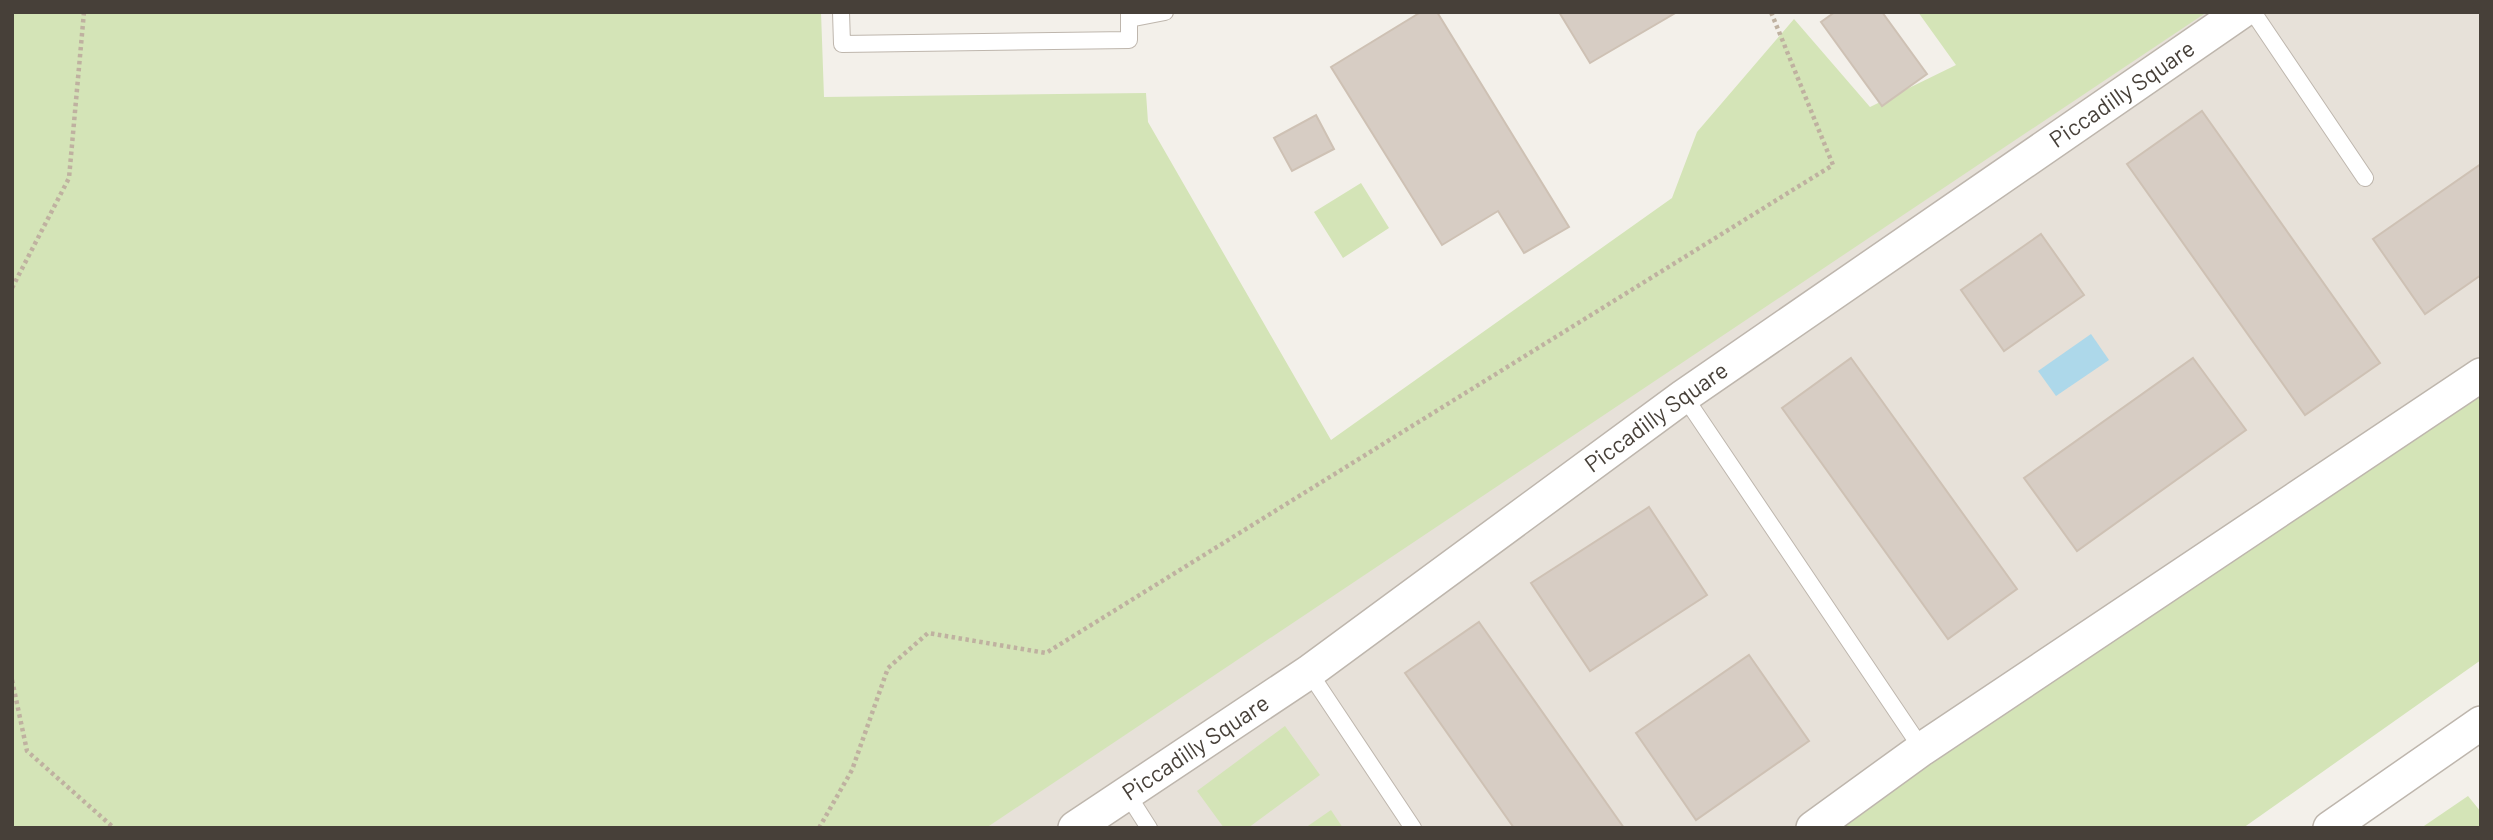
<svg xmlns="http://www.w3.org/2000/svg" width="2493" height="840" viewBox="0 0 2493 840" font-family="Barlow,sans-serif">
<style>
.residential{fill:#e7e1d9}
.green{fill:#d4e4b7}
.water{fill:#add8ea}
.building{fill:#d7cdc4;stroke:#cec1b4;stroke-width:2}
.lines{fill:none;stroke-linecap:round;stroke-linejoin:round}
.service-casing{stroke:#beb6ad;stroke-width:18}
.minor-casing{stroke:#beb6ad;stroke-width:36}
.path{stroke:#bfb1a0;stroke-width:4.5;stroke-dasharray:3.5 3.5;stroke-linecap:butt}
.service{stroke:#fff;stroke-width:16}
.minor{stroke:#fff;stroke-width:33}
.labels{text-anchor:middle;stroke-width:5;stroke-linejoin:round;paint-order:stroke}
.street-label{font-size:23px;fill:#474039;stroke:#fff}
</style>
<rect width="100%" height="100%" fill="#f3f0ea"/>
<path class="residential" d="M2185,12H2481V415L1866,828H924Z"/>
<path class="green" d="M12,12H821L824,97L1146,93L1148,122L1331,440L1672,198L1697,132L1794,19L1870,107L1956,65L1918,12H2207L986,828H12Z
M1361,183L1389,228L1343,258L1314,212Z
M2481,388V660L2243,828H1823Z
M1285,726L1320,775L1248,828H1224L1197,791Z
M2468,796L2481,812V828H2421Z
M1331,810L1343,828H1305Z"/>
<path class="water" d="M2091,334L2109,360L2056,396L2038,371Z"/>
<path class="building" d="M1421,12H1437L1569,227L1524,253L1498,211L1442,245L1331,67Z
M1559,12H1677L1590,63Z
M1835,12H1882L1927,74L1882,106L1821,22Z
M2202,111L2380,363L2305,415L2127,164Z
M1316,115L1334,149L1292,171L1274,138Z
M2481,164V275L2425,314L2373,239Z
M2041,234L2084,295L2004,351L1961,290Z
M1851,358L2017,589L1948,639L1782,408Z
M2193,358L2246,430L2077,551L2024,478Z
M1649,507L1707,595L1590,671L1531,583Z
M1479,622L1624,828H1514L1405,673Z
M1749,655L1809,741L1696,820L1636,733Z"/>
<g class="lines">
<defs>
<path id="service" d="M841,12L842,44L1129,40V12
M2253,12L2365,178
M1129,19L1165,12
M1684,396L1922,749
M1309,672L1413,828
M1126,792L1149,828"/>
<g id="minor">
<path id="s1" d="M1075,828L1309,672L1684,396L2241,12"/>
<path d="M1813,828L1922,749L2481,375"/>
<path d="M2330,828L2481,723"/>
</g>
</defs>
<use href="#service" class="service-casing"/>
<use href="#minor" class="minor-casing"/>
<path class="path" d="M12,288L69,178L84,12
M12,680L27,751L114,828
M819,828L852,770L888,668L928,633L1046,653L1833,165L1771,12"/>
<use href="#service" class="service"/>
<use href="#minor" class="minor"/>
</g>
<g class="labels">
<g class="street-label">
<text dy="8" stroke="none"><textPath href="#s1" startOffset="1279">Piccadilly Square</textPath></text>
<text dy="8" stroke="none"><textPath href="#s1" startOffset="712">Piccadilly Square</textPath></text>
<text dy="8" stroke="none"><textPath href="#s1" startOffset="145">Piccadilly Square</textPath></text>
</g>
</g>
<rect width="2493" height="840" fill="none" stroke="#474039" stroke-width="28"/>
</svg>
